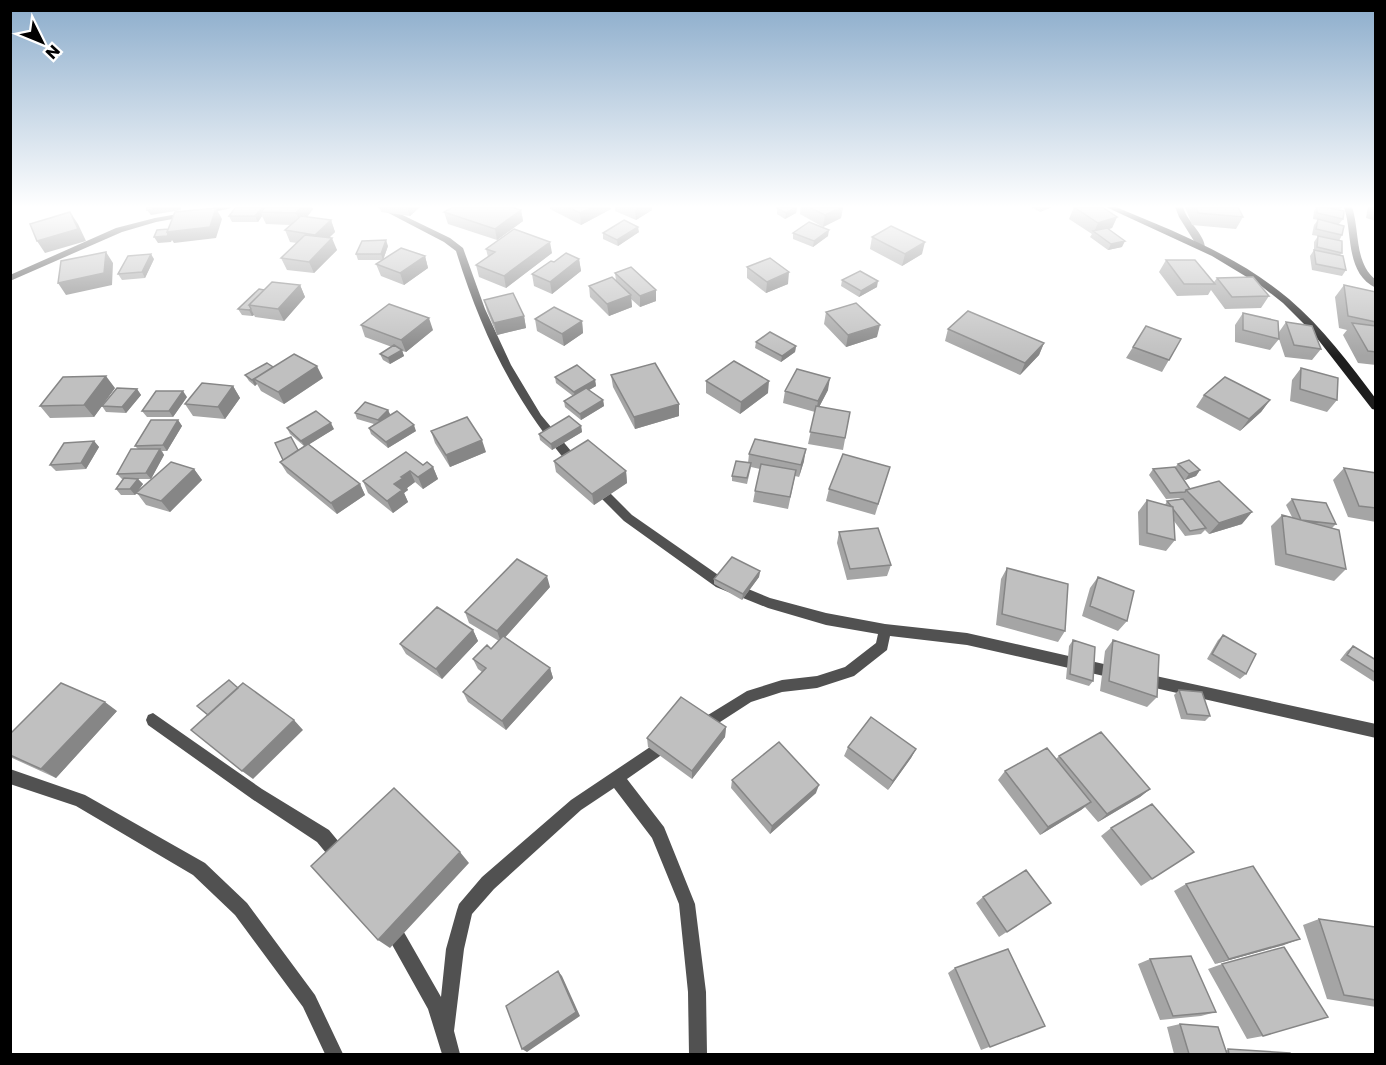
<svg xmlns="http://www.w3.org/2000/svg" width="1386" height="1065" viewBox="0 0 1386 1065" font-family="Poppins,sans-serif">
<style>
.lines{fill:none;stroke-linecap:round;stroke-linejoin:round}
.street{fill:#515151;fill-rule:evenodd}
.secondary{fill:#1e1e1e;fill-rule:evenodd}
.wall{fill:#a5a5a5}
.shaded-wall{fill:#868686}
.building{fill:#c0c0c0;stroke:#868686;stroke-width:1.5}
</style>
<rect width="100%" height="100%" fill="#fff"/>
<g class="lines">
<path class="street" d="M217,207H232L228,209L156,222L122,232L10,281V275L116,228L155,218Z
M377,207H386L450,238L463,248L485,309L511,365L541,415L581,463L583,466L581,469H573C515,403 482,334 456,251L444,242Z
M1175,207H1183C1187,222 1205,234 1205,249H1199L1179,217Z
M1344,207H1352C1360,231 1354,263 1376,280V288C1345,273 1353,234 1344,207Z
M595,481L599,482L632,515L724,579L770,598L826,613L885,624L967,633L1117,667L1122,669L1124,673L1122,677L1117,679L967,645L890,636L887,650L854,676L817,688L782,692L751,702L700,735L695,733L693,728L695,723L747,691L782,680L817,676L845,667L876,643L878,634L826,625L768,608L716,587L624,521L591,488L589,485L591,482Z
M1142,673L1376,724V738L1142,685L1137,683L1135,679L1137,675Z
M153,713L262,789L329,830L348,853L350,859L348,865L342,867L336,865L317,842L252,799L148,725L146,720L148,715Z
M665,737L670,739L672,744L670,749L627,779L664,827L695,904L706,992L707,1054H689L688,992L679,904L652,838L614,788L581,810L494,889L472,914L464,949L454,1031L460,1054H442L428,1009L385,932L383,926L385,920L391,918L397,920L441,997L446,949L457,910L459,904L482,877L571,800Z
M10,769L85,795L205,863L247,903L315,995L343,1054H325L303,1007L235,915L193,875L76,806L10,784Z"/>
<path class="secondary" d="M1106,207H1116C1176,232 1238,256 1289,299C1323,328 1349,363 1376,399V410L1372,409L1313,333L1283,303L1260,285L1212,256Z"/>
</g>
<path class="wall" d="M236,207H312L313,209L307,217L331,220L335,232L329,238L337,250L314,273L287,270L281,258L297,243L290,242L285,230L291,225L266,224L262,216L258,222H232L229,216Z
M380,207H420L410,216L381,212Z
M550,207H610L611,209L581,225L550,209Z
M615,207H652V210L636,220L615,211Z
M797,207L796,213L785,219L777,214V208Z
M801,207H843L841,218L823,227L800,214Z
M1031,207H1052L1040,212Z
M1074,207L1117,217L1112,228L1108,229L1122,247L1108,250L1090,237L1092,234L1069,219Z
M1185,207H1238L1243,217L1236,229L1192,225Z
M1311,207H1342L1340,210L1343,219L1339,224L1342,235L1339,241L1342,253L1340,255L1346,270L1342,276L1312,270L1310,256L1314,250V242L1318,236L1312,235L1314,225L1318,220L1313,219L1314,211L1316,208Z
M1368,207H1376V221L1366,218Z
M521,210L523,221L497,240L448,224L444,212Z
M639,232L618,246L603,239V233Z
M793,233L828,236L813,247L793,239Z
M872,237L922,254L902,266L870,249Z
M388,246L383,260H358L356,254Z
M486,249L552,253L506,288L479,277L476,265L488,257Z
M425,256L428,268L404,285L381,276L376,264Z
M154,259L145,278L122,280L118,274Z
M579,259L581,271L552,294L534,286L532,274L554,262Z
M1166,260L1214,282L1217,278L1269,296L1261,308L1225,309L1211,290L1208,295L1177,296L1159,272Z
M747,267L788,284L766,293L747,278Z
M615,273L656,290V301L640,307L631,299L632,307L609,316L590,297L589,286L616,281Z
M842,280L877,287L859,297L841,286Z
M300,285L305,297L284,321L255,317L254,315L252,316L242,315L238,309L264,290Z
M1344,285L1376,292V365L1358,363L1343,335L1347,330L1339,328L1335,297Z
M484,300L524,316L526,328L497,335L487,311Z
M826,312L877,337L846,347L824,324Z
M1243,313L1279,332L1286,322L1321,349L1312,360L1285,357L1279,339L1270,350L1235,342V325Z
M535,319L582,321L583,333L564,346L537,331Z
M361,325L433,330L406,352L402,351L404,356L390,364L383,360L380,354L392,347L365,337Z
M948,329L1044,343L1039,355L1020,375L945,341Z
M1181,339L1162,372L1126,358L1133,347Z
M756,342L796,346L795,352L781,362L755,348Z
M273,367L323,378L284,404L261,391L257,384L255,386L249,381L245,375Z
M1301,368L1337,400L1327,412L1290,401L1292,380Z
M611,375L679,416L635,429L613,387Z
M555,377L595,380L596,386L589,390L603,400L604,406L581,420L565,407L564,401L573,396L556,383Z
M706,381L768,393L740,414L706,393Z
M233,386L240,398L225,419L193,416L185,404Z
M115,388L102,405L137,389L141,395L126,413L106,412L102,406L94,417L50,418L40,406Z
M828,390L819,407L850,412L843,450L808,444L815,412L783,403L785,391Z
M1204,395L1270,400L1261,412L1240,431L1196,407Z
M187,397L173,417H147L142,411Z
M388,410L390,415L416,431L388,448L371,434L369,428L374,424L357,419L355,413Z
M178,420L182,426L167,451H162L164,455L151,479H138L143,484L137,492L194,469L202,480L170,512L146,505L137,493L135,495H121L116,489L123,479H122L117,474L138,449L135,446Z
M581,426L582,432L552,450L540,440L539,434Z
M287,428L334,429L309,444L360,484L365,495L337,514L287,473L280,462L304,446L290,434Z
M431,431L486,452L450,467L435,443Z
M94,441L99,447L86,469L56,471L50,465Z
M749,454L804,461L799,477L795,476L788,509L753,502L755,491L760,469L751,467L747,484L732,481V476L748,463Z
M554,461L626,471L627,483L594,505L556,472Z
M1178,464L1200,470L1196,476L1185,480L1183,478L1190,489L1242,524L1209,534L1205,530L1201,534L1185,536L1174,521L1175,540L1166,551L1139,545L1138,512L1147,500L1165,505L1167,501L1179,499L1181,498L1166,499L1149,475L1153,469L1175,467Z
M423,465L433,467L438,479L423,489L415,482L407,488L408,490L404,493L408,502L393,513L368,493L363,481Z
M890,467L875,515L826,501L829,489Z
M1344,468L1376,473V522L1348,517L1333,480Z
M1292,499L1336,524L1332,528L1346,569L1334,581L1275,565L1271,526L1282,515L1292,517L1286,505Z
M839,532L891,565L887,576L847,580L837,543Z
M1007,568L1065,631L1058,642L996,625L1001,579Z
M760,571L759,577L742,600L714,584V579Z
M1098,577L1127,621L1118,631L1082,616L1090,588Z
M550,587L505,637L550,668L553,678L506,730L468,702L463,692L482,672L478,669L473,659L491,649L499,641L469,623L465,612Z
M473,630L478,641L442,679L406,654L400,644Z
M1223,635L1246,674L1240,679L1207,659L1218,640Z
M1073,640L1093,681L1089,686L1066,679L1069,646Z
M1113,640L1157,697L1147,707L1100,691L1105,651Z
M1353,646L1376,660V683L1340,660L1347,651Z
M1179,690L1210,716L1205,721L1181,719L1174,695Z
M117,711L56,778L10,757V734Z
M726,727L725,737L692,779L648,747L647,738Z
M848,747L916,749L911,758L888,790L844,756Z
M1059,756L1150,789L1140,797L1098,822L1085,807L1081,810L1040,835L998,780L1005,771L1056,759Z
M732,780L816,793L770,834L731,788Z
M1111,828L1152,879L1141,886L1101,836Z
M1186,884L1284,945L1215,964L1174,891Z
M983,897L1051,903L999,937L976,903Z
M1319,919L1376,930V1007L1327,999L1303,925Z
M1150,959L1216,1012L1201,1016L1160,1020L1138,964Z
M1222,964L1263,1036L1247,1039L1208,969Z
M955,968L1045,1026L981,1050L948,973Z
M1180,1024L1225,1050L1291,1054H1174L1167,1027Z"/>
<path class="shaded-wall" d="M164,207H181V210L151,215L147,210Z
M263,207H267L261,212L262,216L258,222L255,216Z
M301,207H312L313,209L301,225L296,213Z
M407,207H420L410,216Z
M592,207H610L611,209L581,225L580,213Z
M638,207H652V210L636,220L635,209Z
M797,207L796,213L785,219L786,213Z
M843,207L841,218L823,227L825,215Z
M1042,207H1052L1040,212Z
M216,208L222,219L216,238L174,243L172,240L171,242L158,243L154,237Z
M521,210L523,221L497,240L495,229Z
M70,212L78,224L86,241L45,253L37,241Z
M1117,217L1112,228L1096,233L1094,232L1098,223Z
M331,220L335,232L320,246L315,235Z
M638,227L639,232L618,246L617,240Z
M829,230L828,236L813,247L814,241Z
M332,238L337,250L314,273L309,262Z
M386,240L388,246L383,260L381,254Z
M1125,241L1122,247L1108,250L1111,244Z
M550,242L552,253L506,288L504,276Z
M925,242L922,254L902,266L905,254Z
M106,252L113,263L112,285L66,295L58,283Z
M151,254L154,259L145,278L142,272Z
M425,256L428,268L404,285L400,273Z
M579,259L581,271L552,294L550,282Z
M789,272L788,284L766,293L767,282Z
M878,281L877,287L859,297L861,291Z
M300,285L305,297L284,321L278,309Z
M656,290V301L640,307V296Z
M631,295L632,307L609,316L607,304Z
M251,309L254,315L252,316L249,310Z
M524,316L526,328L497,335L494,323Z
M429,318L433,330L406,352L401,340Z
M582,321L583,333L564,346L562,334Z
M880,325L877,337L846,347L848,335Z
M1044,343L1039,355L1020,375L1025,363Z
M796,346L795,352L781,362L782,356Z
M402,350L404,356L390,364L388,358Z
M317,366L323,378L284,404L278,392Z
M273,367L254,379L257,384L255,386L252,380Z
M106,376L115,388L94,417L84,405Z
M830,378L828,390L816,413L818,401Z
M595,380L596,386L575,398L574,392Z
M769,381L768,393L740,414L741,402Z
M233,386L240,398L225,419L218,407Z
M137,389L141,395L126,413L122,407Z
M183,391L187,397L173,417L169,411Z
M603,400L604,406L581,420L580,414Z
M1270,400L1261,412L1240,431L1249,419Z
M679,404V416L635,429L634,417Z
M388,410L391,416L381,426L378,420Z
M178,420L182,426L167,451L163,445Z
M331,423L334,429L305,447L301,441Z
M414,425L416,431L388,448L386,442Z
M581,426L582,432L552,450L551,444Z
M482,440L486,452L450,467L446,455Z
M94,441L99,447L86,469L81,463Z
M160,449L164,455L151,479L146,473Z
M806,449L804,461L799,477L801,465Z
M433,467L438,479L423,489L418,477Z
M194,469L202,480L170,512L161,501Z
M1200,470L1196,476L1185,480L1189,474Z
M410,471L415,482L407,488L408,490L404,493L408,502L393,513L387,501L394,484L401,477Z
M626,471L627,483L594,505L592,494Z
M138,479L143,484L135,495L130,489Z
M360,484L365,495L337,514L331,503Z
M1252,512L1242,524L1209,534L1219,523Z
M760,571L759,577L742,600L743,594Z
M547,576L550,587L501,642L497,631Z
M473,630L478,641L442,679L436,669Z
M550,668L553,678L506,730L502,721Z
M105,702L117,711L56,778L41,769Z
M294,720L303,730L253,779L242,771Z
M726,727L725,737L692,779V771Z
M916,749L911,758L888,790L893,781Z
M819,785L816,793L770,834L772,826Z
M1150,789L1140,797L1098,822L1107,814Z
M1091,802L1081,810L1040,835L1048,827Z
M460,852L469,863L390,948L378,940Z
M1300,939L1284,945L1215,964L1229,959Z
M558,971L562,976L580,1016L527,1052L522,1049Z"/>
<path class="building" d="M147,207H164L147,210Z
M236,207H263L255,216H229Z
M265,207H301L296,213L261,212Z
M453,207H511L521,210L495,229L444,212Z
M567,207H592L580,213Z
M780,207H797L786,213L777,208Z
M809,207H842L825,215Z
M1074,207H1102L1117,217L1098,223Z
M1196,207H1238L1243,217L1198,213Z
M1317,207H1325L1344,211L1343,219L1317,213Z
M216,208L210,227L167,232L175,212Z
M70,212L78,229L37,241L30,224Z
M301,216L331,220L315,235L285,230Z
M1318,219L1344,226L1342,235L1316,229Z
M624,220L638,227L617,240L603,233Z
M809,222L829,230L814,241L793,233Z
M891,226L925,242L905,254L872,237Z
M1107,228L1125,241L1111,244L1093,231Z
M168,229L167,232L168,234L167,236L154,237L157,230Z
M514,229L550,242L504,276L476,265L495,252L486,249Z
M305,235L332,238L309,262L281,258Z
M1318,236L1342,241V253L1317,247Z
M386,240L381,254H356L362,241Z
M401,248L425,256L400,273L376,264Z
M1314,250L1343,256L1346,270L1316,264Z
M106,252L104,273L58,283L61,261Z
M566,253L579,259L550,282L532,274L551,261L554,262Z
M151,254L142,272L118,274L128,256Z
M770,258L789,272L767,282L747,267Z
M1166,260H1195L1215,284H1184Z
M631,267L656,290L640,296L615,273Z
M860,271L878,281L861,291L842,280Z
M612,277L631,295L607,304L589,286Z
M1253,277L1269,296L1232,297L1217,278Z
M272,282L300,285L278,309L249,305Z
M1344,285L1376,292V322L1348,316Z
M259,289L264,290L249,305L251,309L249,310L238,309Z
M513,293L524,316L494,323L484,300Z
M856,303L880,325L848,335L826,312Z
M389,304L429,318L401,340L361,325Z
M554,307L582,321L562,334L535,319Z
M968,311L1044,343L1025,363L948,329Z
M1243,313L1278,321L1279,339L1243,330Z
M1286,322L1312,326L1321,349L1294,345Z
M1352,323L1376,326V352L1368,351Z
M1146,326L1181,339L1169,360L1133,347Z
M770,332L796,346L782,356L756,342Z
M394,345L402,350L388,358L380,354Z
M294,354L317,366L278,392L254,379Z
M734,361L769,381L741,402L706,381Z
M267,363L273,367L252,380L245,375Z
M655,363L679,404L634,417L611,375Z
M577,365L595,380L574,392L555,377Z
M1301,368L1338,378L1337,400L1300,389Z
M797,369L830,378L818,401L785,391Z
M106,376L84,405L40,406L63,377Z
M1225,377L1270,400L1249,419L1204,395Z
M202,383L233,386L218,407L185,404Z
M117,388L137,389L122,407L102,406Z
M586,388L603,400L580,414L564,401Z
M156,391H183L169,411H142Z
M365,402L388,410L378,420L355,413Z
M816,406L850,412L845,438L810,432Z
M316,411L331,423L301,441L287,428Z
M397,411L414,425L386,442L369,428Z
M569,416L581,426L551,444L539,434Z
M467,417L482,440L446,455L431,431Z
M151,420H178L163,445L135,446Z
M291,437L298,450L283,460L275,443Z
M755,439L806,449L801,465L749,454Z
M588,440L626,471L592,494L554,461Z
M94,441L81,463L50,465L64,443Z
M308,444L360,484L331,503L280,462Z
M131,449H160L146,473L117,474Z
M406,452L423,465L427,462L433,467L418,477L410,471L401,477L403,478L394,484L402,490L387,501L363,481Z
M843,454L890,467L878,504L829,489Z
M1189,460L1200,470L1189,474L1178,464Z
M736,461L751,463L747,478L732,476Z
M171,462L194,469L161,501L136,493Z
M761,464L796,470L790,497L755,491Z
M1175,467L1190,489L1186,490L1185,492L1170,493L1153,469Z
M1344,468L1376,473V508L1359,506Z
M124,478L138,479L130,489H116Z
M1219,481L1252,512L1219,523L1186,490Z
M1183,499L1206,528L1190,531L1173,509V507L1171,506L1167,501Z
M1292,499L1326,503L1336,524L1301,520Z
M1147,500L1173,507L1175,540L1147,533Z
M1282,515L1339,530L1346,569L1286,554Z
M878,528L891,565L850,569L839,532Z
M732,557L760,571L743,594L714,579Z
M517,559L547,576L497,631L465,612Z
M1007,568L1068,584L1065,631L1002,614Z
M1098,577L1134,591L1127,621L1090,606Z
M437,607L473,630L436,669L400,644Z
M1223,635L1256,654L1246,674L1212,654Z
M503,636L550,668L502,721L463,692L486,668L473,659L487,645L491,649Z
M1073,640L1095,647L1093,681L1070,674Z
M1113,640L1159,655L1157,697L1109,681Z
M1353,646L1376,660V673L1347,655Z
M229,680L238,688L208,715L197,706Z
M61,683L105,702L41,769L10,755V734Z
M243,683L294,720L242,771L191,730Z
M1179,690L1202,692L1210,716L1187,714Z
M681,697L726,727L692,771L647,738Z
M871,717L916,749L893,781L848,747Z
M1101,732L1150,789L1107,814L1059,756Z
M779,742L819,785L772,826L732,780Z
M1047,748L1091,802L1048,827L1005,771Z
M394,788L460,852L378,940L311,866Z
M1152,804L1194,852L1152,879L1111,828Z
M1253,866L1300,939L1229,959L1186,884Z
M1026,870L1051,903L1007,932L983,897Z
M1319,919L1375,927L1376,930V1000L1344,995Z
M1284,947L1328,1017L1263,1036L1222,964Z
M1008,949L1045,1026L990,1047L955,968Z
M1191,956L1216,1012L1173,1016L1150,959Z
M558,971L576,1012L522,1049L506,1006Z
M1180,1024L1218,1027L1227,1054H1189Z
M1228,1049L1290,1053L1291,1054H1229Z"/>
<linearGradient id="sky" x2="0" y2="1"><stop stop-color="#8baccb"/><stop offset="0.58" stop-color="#fff"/><stop offset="1" stop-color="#fff" stop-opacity="0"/></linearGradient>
<rect width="1386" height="356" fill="url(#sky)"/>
<rect width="1386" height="1065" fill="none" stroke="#000000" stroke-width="24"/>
<g transform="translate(42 42) rotate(133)" stroke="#ffffff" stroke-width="4.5" paint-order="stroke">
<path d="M0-4.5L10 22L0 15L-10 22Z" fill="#000000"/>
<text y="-9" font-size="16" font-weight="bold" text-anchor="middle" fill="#000000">N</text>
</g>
</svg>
